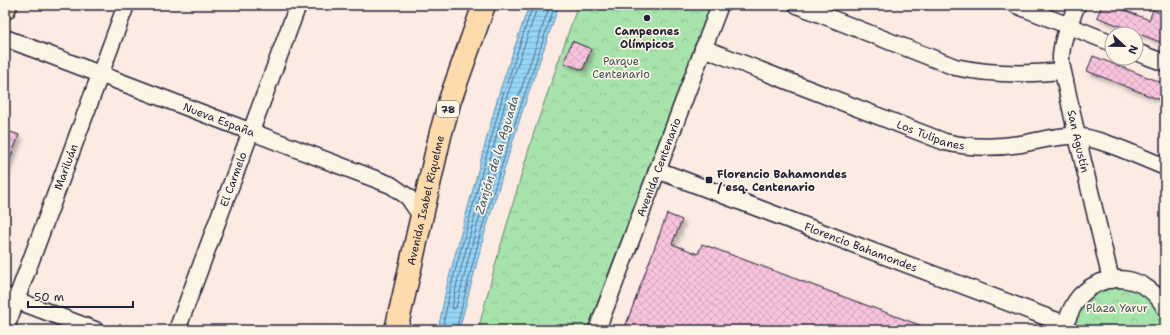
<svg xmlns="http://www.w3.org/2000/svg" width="1170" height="335" viewBox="0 0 1170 335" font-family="'Shantell Sans',sans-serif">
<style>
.park{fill:url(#park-crowns);stroke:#648373}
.water{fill:url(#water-rules);stroke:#678eac}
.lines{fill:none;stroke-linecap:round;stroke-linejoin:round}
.shore{stroke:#506a86;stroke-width:1}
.building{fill:url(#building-cross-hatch);stroke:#22223b;filter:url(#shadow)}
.minor-casing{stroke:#22223b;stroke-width:19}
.major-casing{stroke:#22223b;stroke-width:23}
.highway-casing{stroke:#22223b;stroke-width:25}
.minor{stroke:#fcf5e5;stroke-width:16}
.major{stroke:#fedbac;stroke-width:20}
.highway{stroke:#fedbac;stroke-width:22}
.poi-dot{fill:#22223b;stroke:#fcf5e5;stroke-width:1.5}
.labels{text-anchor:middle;stroke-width:3.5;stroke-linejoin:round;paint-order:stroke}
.shield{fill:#fcf5e5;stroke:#63616e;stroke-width:1}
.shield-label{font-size:10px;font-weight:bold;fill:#22223b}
.poi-label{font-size:11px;font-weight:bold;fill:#22223b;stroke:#fcf5e5}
.park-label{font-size:11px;fill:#435257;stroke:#fcf5e5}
.street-label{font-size:11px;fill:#22223b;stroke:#fcf5e5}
.water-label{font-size:12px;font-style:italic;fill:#445873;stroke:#fcf5e5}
</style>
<defs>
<pattern id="park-crowns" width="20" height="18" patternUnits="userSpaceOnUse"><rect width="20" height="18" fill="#a7e4ab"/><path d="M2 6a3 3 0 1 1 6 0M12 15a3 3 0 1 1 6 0" fill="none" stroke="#8fc394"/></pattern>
<pattern id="water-rules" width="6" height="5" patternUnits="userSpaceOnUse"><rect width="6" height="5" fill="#95d6f7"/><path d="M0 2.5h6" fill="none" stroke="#80b7d5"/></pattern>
<pattern id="building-cross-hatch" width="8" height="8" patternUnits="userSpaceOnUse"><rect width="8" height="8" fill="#f9c3dc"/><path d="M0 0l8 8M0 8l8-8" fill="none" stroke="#d5a7be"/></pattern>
<filter id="shadow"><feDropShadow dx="3.5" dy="3.5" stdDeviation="2" flood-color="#0004"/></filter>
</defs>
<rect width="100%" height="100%" fill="#fbebe3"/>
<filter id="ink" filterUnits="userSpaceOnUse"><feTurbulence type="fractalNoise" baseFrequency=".025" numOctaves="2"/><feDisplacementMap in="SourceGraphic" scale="8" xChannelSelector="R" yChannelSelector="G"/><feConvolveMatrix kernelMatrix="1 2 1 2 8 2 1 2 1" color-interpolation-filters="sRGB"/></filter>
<g filter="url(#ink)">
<path class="park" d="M578,5H711L587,330H478L496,262L533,135Z
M1115,286C1139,288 1164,303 1163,330H1070L1081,304L1101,289Z"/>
<path class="water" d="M529,5H559L521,115L485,232L459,330H438L447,285L499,93Z"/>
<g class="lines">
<path class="shore" d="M538,5L507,96L456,287L452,307L453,309L456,308L476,229L513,113L550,5
M442,330L451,286L503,95L533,5
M456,330L481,231L518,114L555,5"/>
</g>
<path class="building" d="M1102,5H1112L1149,20L1153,10L1165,15V44L1097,17Z
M572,41L591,49L583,70L564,63Z
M1093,56L1165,84V102L1087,71Z
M5,130L19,135L6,170H5Z
M667,214L682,220L672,244L698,254L702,244L930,329V330H624Z"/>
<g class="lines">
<defs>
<g id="minor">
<path d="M797,5L955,67C992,75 1025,75 1062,71"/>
<path d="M1016,5L1112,43"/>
<path id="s1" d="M1077,5C1069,24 1060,42 1061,63L1077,136L1111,280"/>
<path id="s2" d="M5,38L391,185L408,197L421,216"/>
<path id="s3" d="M703,48L945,142C970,148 995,148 1021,144C1039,141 1057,135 1075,136C1101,138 1140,157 1165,167"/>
<path d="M1136,52L1165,63"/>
<path id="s4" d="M657,170L1065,324"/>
<path d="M5,296L95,330"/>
<path id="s5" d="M5,330L126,5"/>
<path id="s6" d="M177,330L298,5"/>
<path id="s7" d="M597,330L720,5"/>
<path d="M1063,330C1068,318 1072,304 1081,295C1108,268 1148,277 1165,308"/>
</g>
<path id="major" d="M5,9L7,5"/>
<g id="highway">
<path id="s8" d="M396,330L440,136L450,100L484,5"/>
</g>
</defs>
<use href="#minor" class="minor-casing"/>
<use href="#major" class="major-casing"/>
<use href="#highway" class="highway-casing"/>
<use href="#minor" class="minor"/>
<use href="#major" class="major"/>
<use href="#highway" class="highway"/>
</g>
</g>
<g class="poi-dot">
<circle cx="647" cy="18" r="4"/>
<rect x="705" y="176" width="8" height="8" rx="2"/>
</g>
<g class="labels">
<rect class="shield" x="437" y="101" width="22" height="16" rx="3"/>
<g class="shield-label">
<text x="448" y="113">78</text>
</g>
<g class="poi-label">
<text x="647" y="35">Campeones<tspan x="647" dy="13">Olímpicos</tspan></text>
<text x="717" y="178" text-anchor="start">Florencio Bahamondes<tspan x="717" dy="13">/ esq. Centenario</tspan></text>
</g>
<g class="park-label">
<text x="621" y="65">Parque<tspan x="621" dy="13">Centenario</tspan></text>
<text x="1117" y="312">Plaza Yarur</text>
</g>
<g class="street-label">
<text dy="4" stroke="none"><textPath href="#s2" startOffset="229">Nueva España</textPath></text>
<text dy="4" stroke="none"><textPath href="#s3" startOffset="244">Los Tulipanes</textPath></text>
<text dy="4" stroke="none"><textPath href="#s1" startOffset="141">San Agustín</textPath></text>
<text dy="4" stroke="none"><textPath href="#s5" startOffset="174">Mariluán</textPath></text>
<text dy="4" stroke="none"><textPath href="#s7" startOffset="174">Avenida Centenario</textPath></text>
<text dy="4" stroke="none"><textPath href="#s6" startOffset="161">El Carmelo</textPath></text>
<text dy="4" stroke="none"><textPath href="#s8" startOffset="133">Avenida Isabel Riquelme</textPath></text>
<text dy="4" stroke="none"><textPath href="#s4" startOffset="218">Florencio Bahamondes</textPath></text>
</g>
<g class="water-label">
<text transform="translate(497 155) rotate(-73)" y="4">Zanjón de la Aguada</text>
</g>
</g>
<rect width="1170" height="335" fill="none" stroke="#fcf5e5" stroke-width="20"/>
<rect x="10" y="10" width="1150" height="315" fill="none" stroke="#22223b" stroke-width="1.5" filter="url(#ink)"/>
<g transform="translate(1124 46) rotate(112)"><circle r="19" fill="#fcf5e5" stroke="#a5a1a1"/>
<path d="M0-3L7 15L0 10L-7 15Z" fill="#22223b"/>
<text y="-6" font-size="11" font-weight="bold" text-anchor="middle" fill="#22223b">N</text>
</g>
<path d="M28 301v6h105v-6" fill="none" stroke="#22223b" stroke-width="2"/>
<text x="34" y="301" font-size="12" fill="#22223b" stroke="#fcf5e5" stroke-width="3" paint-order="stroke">50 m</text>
</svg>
